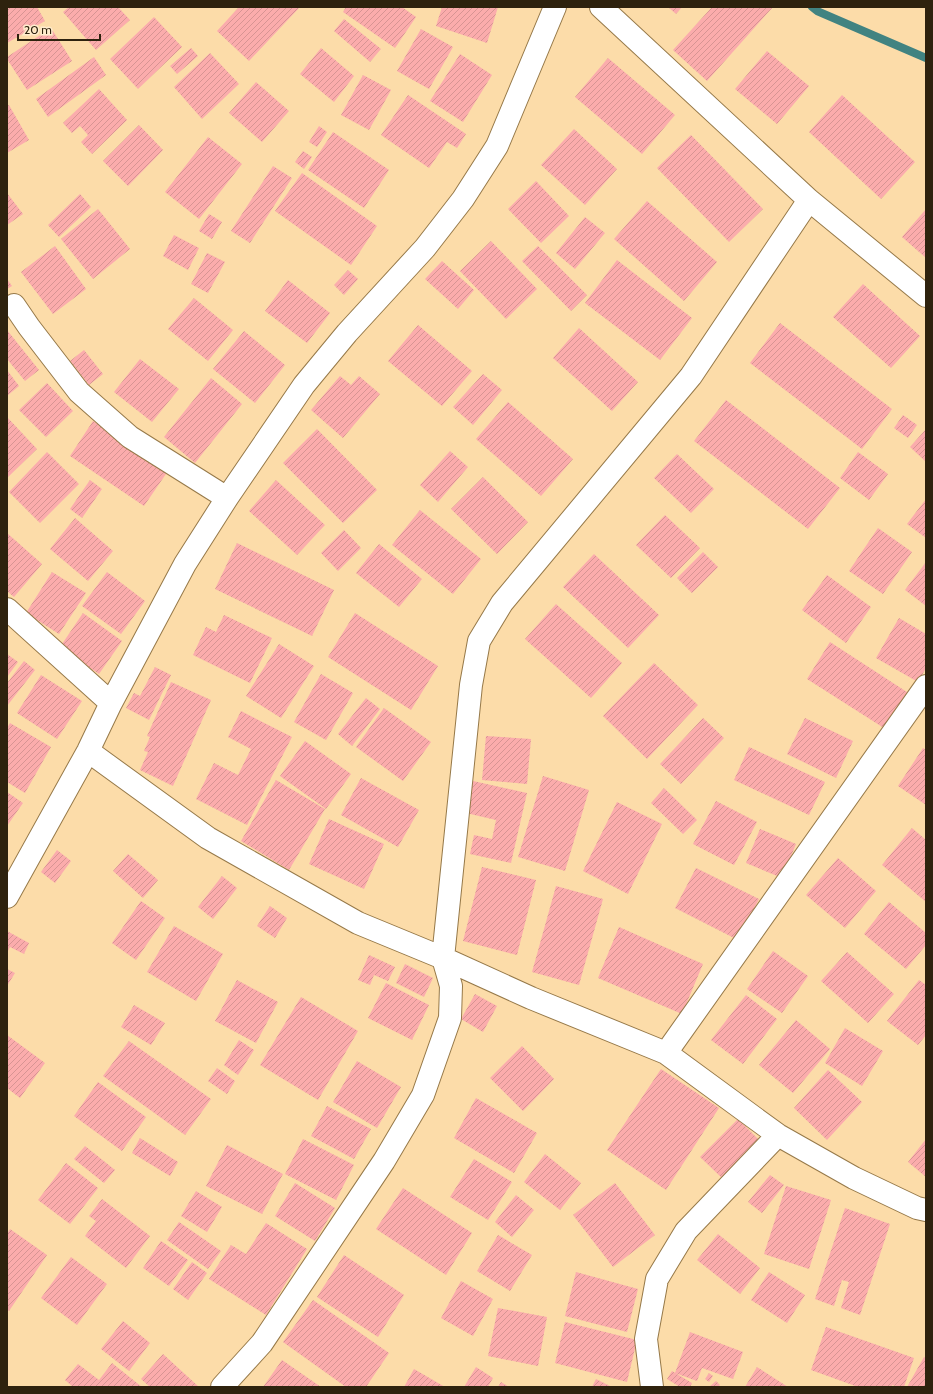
<svg xmlns="http://www.w3.org/2000/svg" width="933" height="1394" viewBox="0 0 933 1394" font-family="Cabin,sans-serif">
<style>
.lines{fill:none;stroke-linecap:round;stroke-linejoin:round}
.stream{stroke:#418381;stroke-width:8}
.building{fill:url(#building-hatch)}
.minor-casing{stroke:#967949;stroke-width:24}
.minor{stroke:#fff;stroke-width:22}
</style>
<defs>
<pattern id="building-hatch" width="6" height="6" patternUnits="userSpaceOnUse"><rect width="6" height="6" fill="#fbacac"/><path d="M-1 1l2-2M0 6l6-6M5 7l2-2" fill="none" stroke="#d79493"/></pattern>
</defs>
<rect width="100%" height="100%" fill="#fcdca9"/>
<g class="lines">
<path class="stream" d="M812,7L817,11L926,58"/>
</g>
<path class="building" d="M7,7H37L45,21L7,43Z
M69,7H118L130,20L96,50L63,12Z
M239,7H300L249,61L217,31Z
M346,7H402L416,17L395,48L343,12Z
M442,7H498L487,43L436,26Z
M668,7H682L676,14Z
M712,7H773L707,81L673,50Z
M154,17L182,47L138,89L110,59Z
M344,19L381,49L370,62L334,31Z
M51,28L72,61L27,90L7,59V57Z
M421,29L453,47L429,89L397,71Z
M191,48L198,56L177,74L170,66Z
M321,48L354,76L334,102L300,74Z
M767,51L809,86L777,124L735,89Z
M210,53L239,84L202,119L174,87Z
M460,54L492,75L463,122L430,101Z
M94,57L106,75L48,117L36,99Z
M608,58L675,115L642,154L575,97Z
M363,75L391,90L369,130L341,115Z
M256,82L289,111L262,142L229,113Z
M99,89L127,120L92,154L81,142L88,135L80,126L72,133L63,123Z
M408,95L466,134L457,148L447,142L429,168L381,135Z
M842,95L915,162L881,199L809,132Z
M9,105L29,140L7,153V106Z
M139,125L163,150L128,186L103,161Z
M319,126L327,132L317,147L309,142Z
M574,129L617,169L585,205L541,165Z
M333,132L389,170L364,208L308,170Z
M691,135L763,209L729,242L657,168Z
M208,137L242,164L199,219L165,192Z
M303,151L312,157L304,169L295,162Z
M273,166L292,178L250,243L231,231Z
M302,173L377,226L351,265L275,211Z
M536,181L569,216L541,243L508,209Z
M7,193L23,214L7,225Z
M80,194L91,207L59,237L48,225Z
M647,201L717,262L684,301L614,239Z
M98,209L130,249L93,279L61,239Z
M926,209V258L902,237Z
M209,214L222,222L212,239L199,231Z
M585,217L605,233L575,269L556,253Z
M174,235L199,248L188,270L163,256Z
M491,241L537,289L506,319L460,271Z
M55,246L86,289L53,314L21,272Z
M538,246L587,295L571,311L522,261Z
M207,253L225,262L208,293L191,284Z
M617,260L692,318L660,360L585,303Z
M442,261L474,290L458,309L425,279Z
M348,270L358,279L344,295L334,285Z
M7,279L12,286L7,289Z
M288,280L330,313L307,343L265,311Z
M863,284L920,336L891,368L833,317Z
M194,298L233,330L208,361L168,329Z
M780,323L892,409L862,449L750,363Z
M418,325L472,371L442,406L388,361Z
M579,328L638,382L612,411L553,358Z
M7,330L39,370L25,381L7,359Z
M244,331L285,365L255,403L213,369Z
M84,350L103,374L89,385L70,361Z
M140,359L179,389L152,422L114,392Z
M7,370L19,386L7,396Z
M483,374L502,390L473,425L453,407Z
M340,376L351,385L359,376L380,394L343,438L311,410Z
M211,378L242,404L195,463L164,437Z
M47,383L73,411L46,437L19,410Z
M726,400L840,488L808,529L694,441Z
M508,402L573,459L541,496L476,439Z
M903,415L917,425L908,438L894,428Z
M7,417L37,449L7,478Z
M93,421L168,471L144,506L70,456Z
M317,429L377,490L343,523L283,463Z
M926,429V462L910,447Z
M450,451L468,467L438,502L420,485Z
M47,452L79,484L40,523L9,492Z
M858,452L888,474L869,500L840,478Z
M677,454L714,489L691,513L654,478Z
M483,477L528,522L497,554L451,509Z
M90,480L102,489L82,518L70,509Z
M276,480L325,525L297,555L249,511Z
M926,499V538L907,524Z
M420,510L481,559L453,594L392,545Z
M665,515L700,548L671,578L636,545Z
M75,518L113,551L88,581L50,549Z
M878,528L912,552L883,594L849,571Z
M344,530L361,548L338,571L321,553Z
M7,533L42,564L14,597L7,591Z
M237,543L334,590L312,636L215,589Z
M379,544L422,579L399,607L356,573Z
M703,552L718,567L692,593L677,578Z
M594,554L659,615L628,648L563,587Z
M926,562V606L905,590Z
M52,572L86,593L59,634L26,613Z
M107,572L145,601L121,634L82,606Z
M827,575L871,607L846,643L802,610Z
M556,604L622,663L591,698L525,639Z
M83,613L122,641L99,674L60,647Z
M355,613L438,666L411,710L328,657Z
M224,615L272,638L250,683L193,655L206,627L216,632Z
M899,618L926,634V668L918,682L876,658Z
M830,642L910,694L887,730L807,679Z
M279,644L314,666L281,718L246,696Z
M7,654L18,662L7,677Z
M24,661L35,670L7,706V683Z
M654,663L698,705L647,759L603,716Z
M155,667L171,675L149,720L126,708L134,693L140,696Z
M321,674L353,693L326,740L294,722Z
M41,675L82,701L57,739L17,713Z
M171,682L211,700L173,786L140,770L148,752L144,751L150,737L147,736Z
M366,698L380,709L352,746L338,734Z
M384,708L431,742L403,781L356,747Z
M241,711L292,737L247,825L196,799L214,763L238,775L251,749L228,737Z
M703,718L724,738L681,784L660,764Z
M805,718L853,741L836,778L787,754Z
M10,723L51,747L25,793L7,782V728Z
M486,736L531,739L527,784L482,780Z
M305,741L351,774L326,809L280,776Z
M749,747L825,782L809,815L734,780Z
M923,748L926,750V805L898,786Z
M543,776L589,790L565,871L518,857Z
M361,778L419,810L398,847L341,815Z
M276,780L325,809L289,870L241,841Z
M473,781L527,793L511,863L470,854L474,835L492,839L496,820L466,813Z
M664,788L697,820L683,834L651,803Z
M7,792L23,803L7,826Z
M716,801L757,822L734,865L693,844Z
M617,802L662,824L628,894L583,871Z
M329,819L384,844L364,889L309,864Z
M912,828L926,840V902L882,865Z
M760,829L796,844L782,878L746,863Z
M57,850L71,861L55,883L41,872Z
M128,854L158,880L143,898L113,871Z
M838,858L876,891L845,928L806,895Z
M482,867L536,880L517,955L463,941Z
M696,868L759,899L738,940L675,908Z
M222,876L237,888L213,919L198,907Z
M556,886L603,899L579,985L532,972Z
M141,901L165,918L136,960L112,943Z
M889,902L926,933V945L906,969L864,934Z
M270,906L287,918L275,938L257,926Z
M174,926L223,954L196,1001L147,972Z
M619,927L703,964L682,1014L598,978Z
M7,931L29,943L24,954L10,947L7,953Z
M773,951L808,976L782,1013L747,989Z
M847,952L894,994L868,1023L821,981Z
M369,955L395,967L388,981L374,975L370,985L358,980Z
M405,964L433,978L424,997L396,983Z
M7,969L15,973L7,986Z
M237,980L278,1002L256,1043L215,1021Z
M919,980L926,985V1035L918,1045L887,1021Z
M386,983L429,1005L412,1040L368,1018Z
M475,994L497,1006L483,1032L461,1019Z
M746,995L777,1019L743,1064L711,1040Z
M301,997L358,1031L318,1100L260,1065Z
M134,1005L165,1023L151,1045L121,1027Z
M796,1020L830,1049L793,1093L759,1065Z
M845,1028L883,1051L862,1086L825,1063Z
M7,1035L45,1063L20,1098L7,1088Z
M239,1040L254,1050L238,1075L224,1065Z
M129,1041L211,1099L185,1135L103,1076Z
M522,1046L554,1079L523,1111L490,1078Z
M357,1061L401,1087L377,1128L333,1102Z
M217,1068L235,1081L227,1094L208,1081Z
M661,1069L719,1108L666,1190L607,1150Z
M828,1070L862,1102L827,1140L794,1108Z
M98,1082L146,1117L122,1151L74,1116Z
M476,1098L537,1133L514,1173L454,1138Z
M327,1106L371,1129L354,1159L311,1136Z
M738,1119L761,1142L724,1180L700,1157Z
M140,1138L178,1162L170,1176L132,1153Z
M303,1139L354,1165L336,1200L285,1174Z
M926,1139V1177L908,1162Z
M227,1145L283,1174L262,1214L206,1186Z
M85,1146L115,1170L104,1183L74,1159Z
M545,1154L581,1183L560,1210L524,1182Z
M474,1159L512,1182L488,1220L450,1197Z
M66,1163L98,1188L70,1224L38,1200Z
M770,1175L784,1185L762,1213L748,1202Z
M295,1183L335,1208L315,1241L275,1216Z
M615,1183L655,1235L613,1267L573,1215Z
M786,1186L831,1200L809,1269L764,1254Z
M403,1188L472,1233L446,1275L376,1229Z
M196,1191L222,1207L207,1232L181,1216Z
M516,1195L534,1210L512,1237L495,1222Z
M102,1199L150,1236L126,1268L85,1236L96,1221L89,1216Z
M845,1208L890,1224L860,1315L841,1308L849,1282L842,1280L834,1306L815,1299Z
M179,1222L221,1251L208,1269L167,1240Z
M266,1223L307,1249L266,1315L209,1279L231,1245L246,1254Z
M10,1229L47,1255L9,1311L7,1310V1234Z
M718,1234L760,1268L740,1294L697,1260Z
M498,1235L532,1255L510,1291L477,1271Z
M161,1241L188,1260L169,1286L143,1268Z
M344,1255L404,1295L378,1337L317,1297Z
M71,1257L107,1284L77,1325L41,1298Z
M192,1262L207,1273L188,1300L173,1289Z
M576,1272L638,1289L627,1332L565,1316Z
M769,1272L805,1295L787,1323L751,1300Z
M461,1281L493,1299L473,1336L441,1318Z
M313,1300L389,1353L366,1387H346L283,1342Z
M498,1308L547,1317L538,1366L488,1356Z
M123,1321L150,1343L129,1371L101,1349Z
M565,1322L637,1340L627,1382L555,1363Z
M826,1327L914,1358L904,1387H899L892,1385V1387H858L811,1370Z
M690,1332L743,1352L733,1379L702,1368L697,1381L675,1373Z
M163,1354L199,1387H150L141,1379Z
M924,1357L926,1358V1387H907Z
M282,1360L321,1387H263Z
M112,1363L142,1387H73L65,1380L78,1364L99,1380Z
M476,1367L493,1378L488,1387H464Z
M757,1367L788,1387H745Z
M414,1369L445,1387H404Z
M672,1371L692,1383L690,1387H680L667,1379Z
M709,1373L713,1376L709,1382L705,1379Z
M596,1379L612,1387H592Z
M716,1381L720,1385L718,1387H709Z
M501,1382L509,1387H498Z"/>
<g class="lines">
<defs>
<path id="minor" d="M601,7L809,200L926,296
M14,305L29,327L79,392L130,437L227,498
M7,609L111,703
M88,751L208,838L358,923L443,958L531,998L666,1053L778,1135L854,1178L917,1208L926,1210
M7,897L88,751L111,703L185,564L227,498L304,385L347,333L425,248L463,199L497,146L555,7
M666,1053L926,686
M222,1387L262,1343L384,1161L423,1095L450,1018L451,986L443,958L471,685L479,641L502,603L691,376L809,200
M652,1387L646,1339L657,1279L686,1231L778,1135"/>
</defs>
<use href="#minor" class="minor-casing"/>
<use href="#minor" class="minor"/>
</g>
<rect width="933" height="1394" fill="none" stroke="#2e220e" stroke-width="16"/>
<path d="M18 34v6h82v-6" fill="none" stroke="#2e220e" stroke-width="2"/>
<text x="24" y="34" font-size="12" fill="#2e220e" stroke="#ffeccd" stroke-width="3" paint-order="stroke">20 m</text>
</svg>
